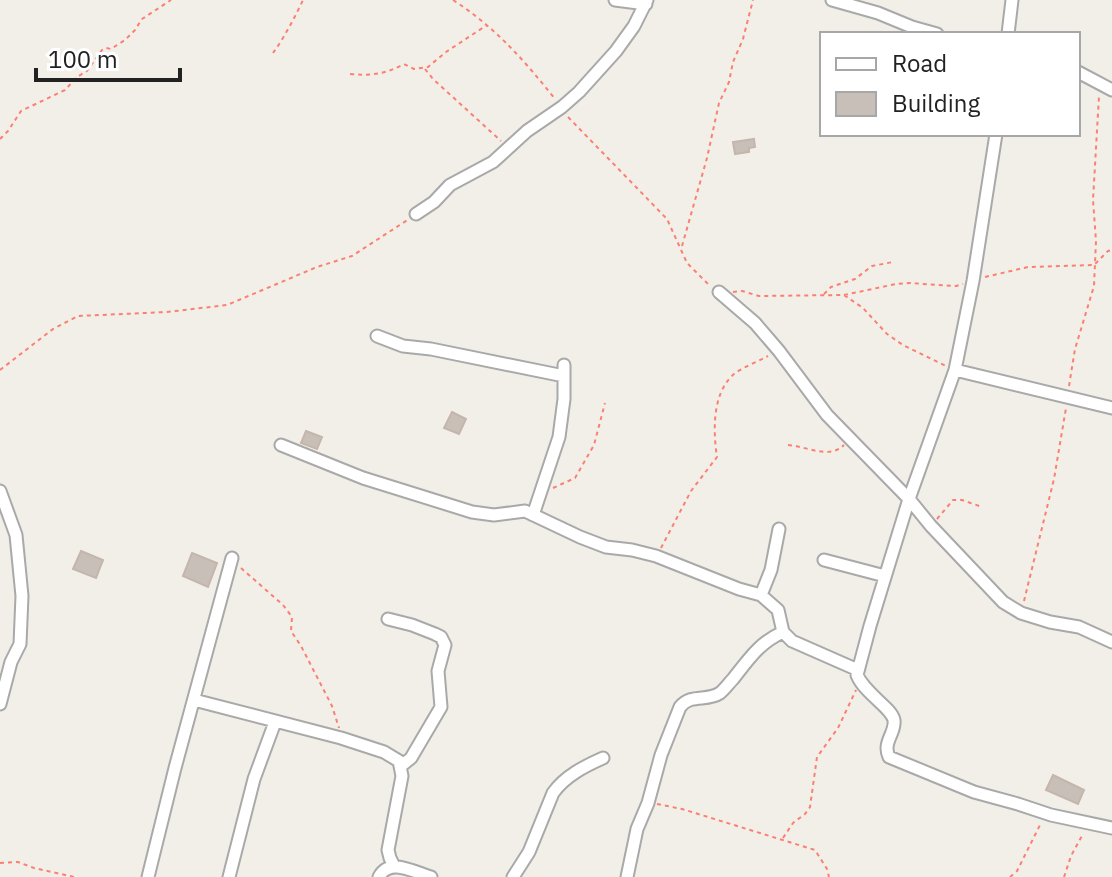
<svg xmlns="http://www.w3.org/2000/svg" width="1112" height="877" viewBox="0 0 1112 877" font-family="'IBM Plex Sans',sans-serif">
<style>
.building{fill:#c7bfb8;stroke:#c4b6ab;stroke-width:2}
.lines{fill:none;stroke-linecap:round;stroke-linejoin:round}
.street-casing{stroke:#a9a9a9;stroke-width:15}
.path{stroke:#fa8072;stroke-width:2;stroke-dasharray:4 4;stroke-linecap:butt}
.street{stroke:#fff;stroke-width:11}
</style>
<rect width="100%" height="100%" fill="#f2efe9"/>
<path class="building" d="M754,139L755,147L749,148V152L735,154L733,142Z
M452,412L466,419L459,434L444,428Z
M306,431L322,437L317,449L301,443Z
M81,551L103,560L96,578L73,569Z
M192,553L217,563L208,587L183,576Z
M1053,775L1084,790L1078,804L1046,790Z"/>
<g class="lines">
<defs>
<path id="street" d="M615,0L646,4
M832,0L878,13L912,27L937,34
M1008,34L1012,0
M1078,72L1112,90
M996,134L973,281L955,370L909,499L870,626L857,675C865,694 891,707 894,720C896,733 882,742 889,757L974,792L1018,804L1051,815L1112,828
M416,214L434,202L450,185L493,162L527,131L562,107L579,92L616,51L634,26L647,0
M719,292L755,323L779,351L827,415L909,499L931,526L1003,602L1021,613L1050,622L1079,627L1112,642
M377,336L403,346L431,349L564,376
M955,370L1112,408
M281,445L363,478L472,512L494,515L525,511L580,537L606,547L632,550L656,556L739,589L761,595L778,610L783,632L792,641L858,670
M0,491L16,535L22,596L20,644L11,662L0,704
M533,515L559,437L564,399V365
M824,560L885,576
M761,595L771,570L779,529
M388,619L412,625L435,634L441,637L445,645L438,671L441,707L411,758L401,766
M194,700L341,738L384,752L399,761L402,776L388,850L390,858L394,866
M148,877L175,768L232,558
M229,877L254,779L275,722
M379,877C389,857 414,872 431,877
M513,877L529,852L553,793C565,776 585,766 603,758
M627,877L637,829L648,803L661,755L680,707C691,693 707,702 720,693C725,689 729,683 733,679C749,659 759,643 783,632"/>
</defs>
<use href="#street" class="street-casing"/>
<path class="path" d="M453,0C495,27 524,60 555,99
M273,53C284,38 295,17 303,0
M425,69L433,79L501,141
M350,74C371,76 386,74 404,64L414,69L428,67L446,52L487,25
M568,117L667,219L687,263L709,285
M0,139L8,131L21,111L65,90L77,77L87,71L102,50L106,48L111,49L125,40L135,30L142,19L171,0
M682,246L707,158L719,103L729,82L733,62L743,39L753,0
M985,277L1028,267L1094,265L1108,251L1112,250
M733,292L742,291L759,296L844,295L863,308L887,334L903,345L946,366
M824,294L831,287L855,279L872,266L893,262
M844,295L896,284L909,283L956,286L963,284
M0,370L53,329L78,316L167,312L227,305L317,267L352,256L409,219
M1069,386L1075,349L1094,286L1096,241L1093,200L1099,96
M788,445C806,446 829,460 844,445
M553,488L575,478L594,445L605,403
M937,519L953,500H962L982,507
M661,548L691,491L717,457C713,431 712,393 734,374C743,367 757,362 768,356
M241,568L283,605L292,617L291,631L301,646L332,706L339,728
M1024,601L1054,479L1066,408
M657,804L682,809L815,850L827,869L829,877
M783,838L793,823L805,814L810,807L817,757L838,728L856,690
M0,863L18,862L34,868L74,877
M1010,877L1017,871L1041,823
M1064,877L1071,856L1083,834"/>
<use href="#street" class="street"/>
</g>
<rect x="820" y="32" width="260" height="104" fill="#ffffff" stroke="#a7a7a7" stroke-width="2"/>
<rect x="836" y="58" width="40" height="12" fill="#ffffff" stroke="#a7a7a7" stroke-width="2"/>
<text x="892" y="72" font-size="24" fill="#222222">Road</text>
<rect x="836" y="92" width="40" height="24" fill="#c7bfb8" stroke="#a7a7a7" stroke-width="2"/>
<text x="892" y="112" font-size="24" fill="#222222">Building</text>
<path d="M36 68v12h144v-12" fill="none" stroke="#222222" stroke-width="4"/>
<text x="48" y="68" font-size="24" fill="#222222" stroke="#ffffff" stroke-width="6" paint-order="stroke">100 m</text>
</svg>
